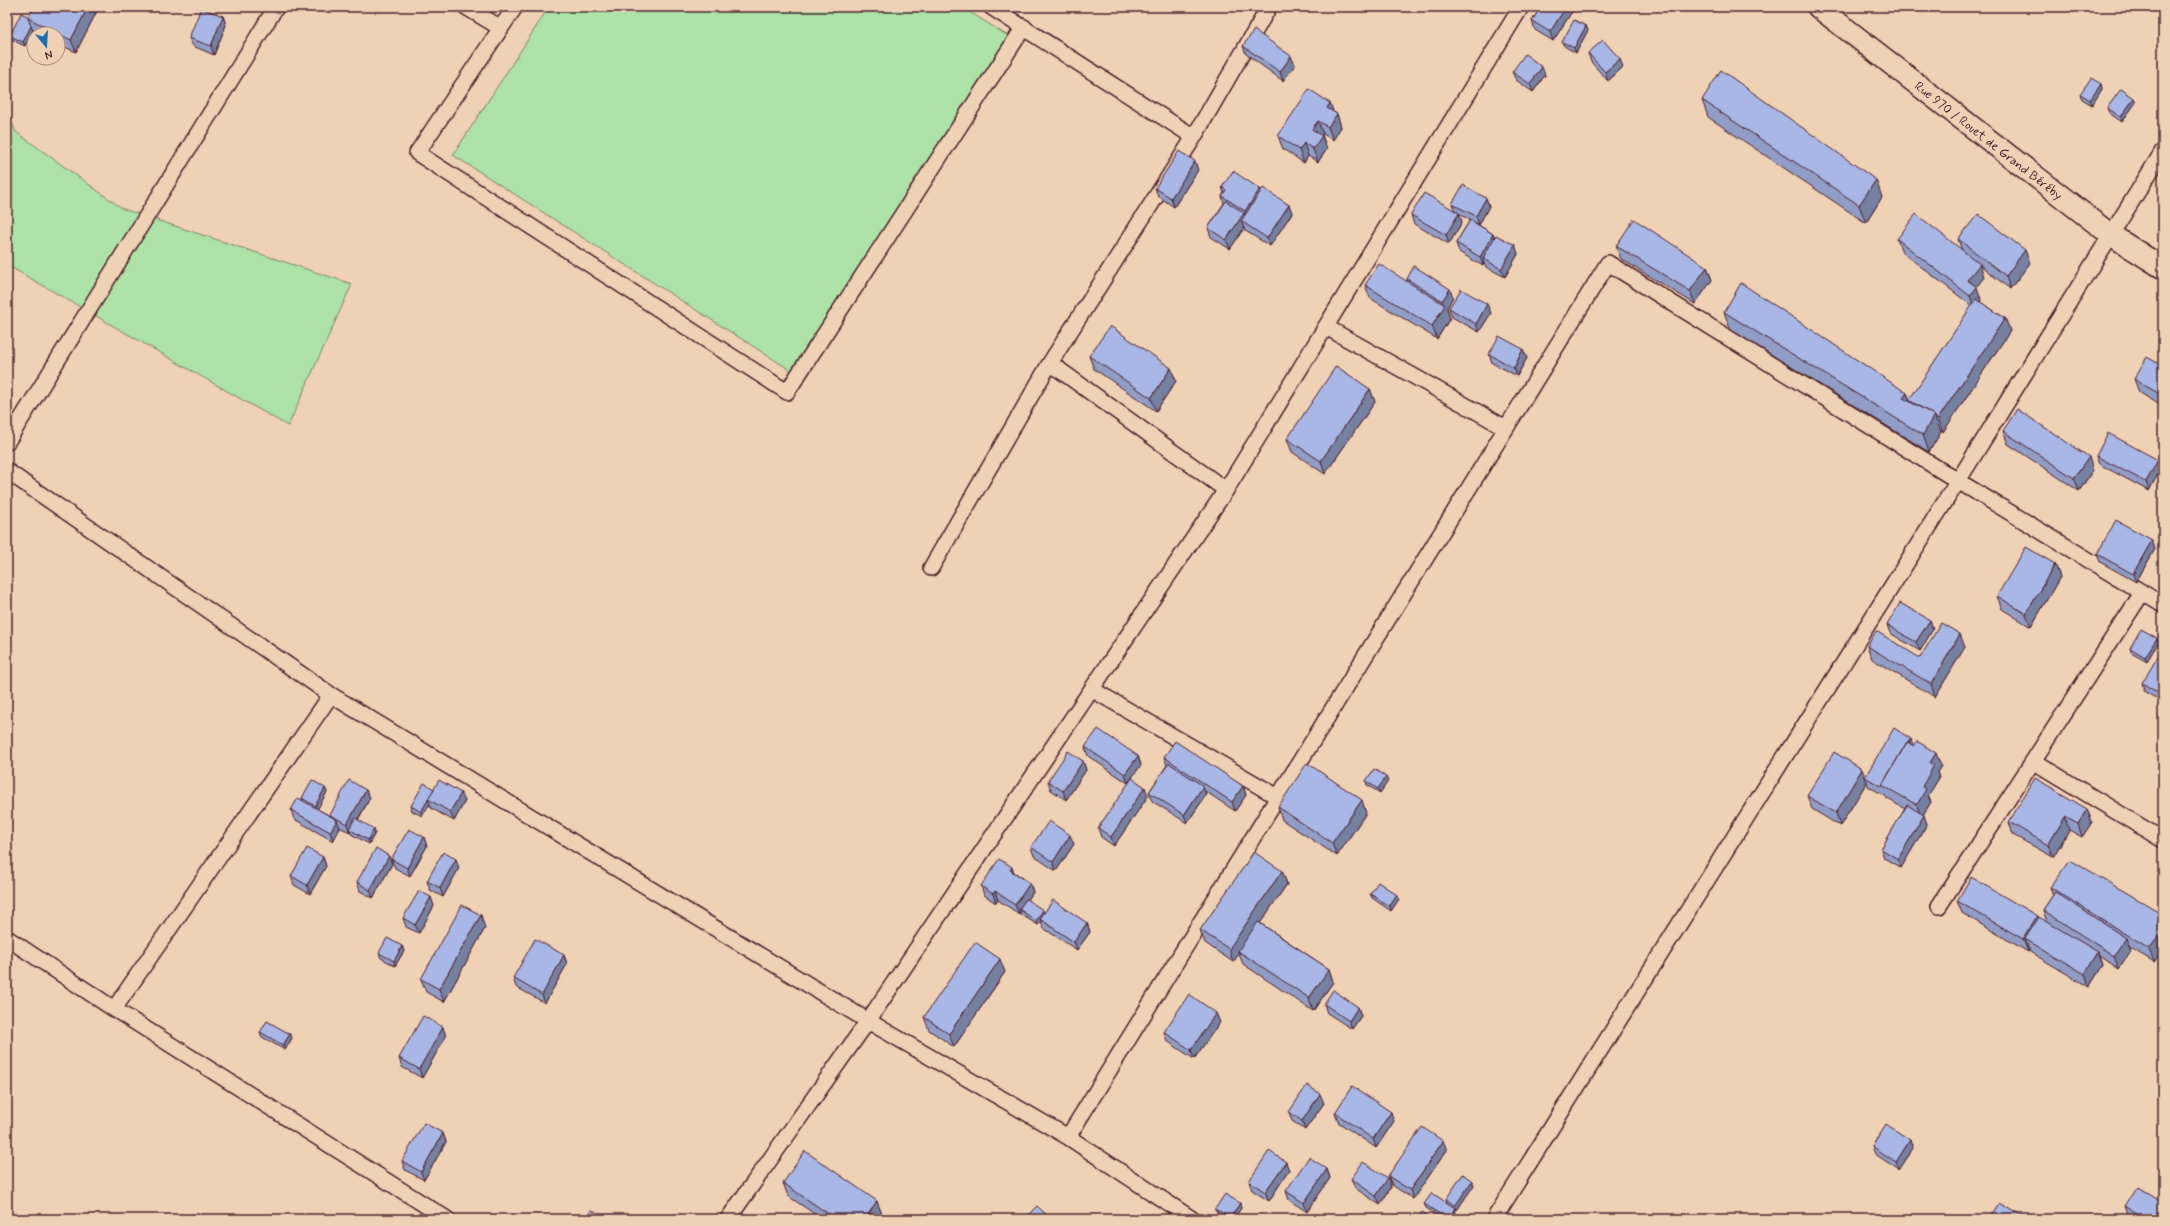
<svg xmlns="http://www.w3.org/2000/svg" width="2170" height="1226" viewBox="0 0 2170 1226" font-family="Mynerve,sans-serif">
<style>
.green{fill:#ade3a7;stroke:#7c8169}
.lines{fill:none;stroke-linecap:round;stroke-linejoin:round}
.minor-casing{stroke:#4a1f2b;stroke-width:18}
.secondary-casing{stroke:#4a1f2b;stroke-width:24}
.minor{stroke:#efd1b5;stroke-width:15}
.secondary{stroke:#efd1b5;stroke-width:21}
.wall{fill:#919dc6;stroke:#4a1f2b}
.shaded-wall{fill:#7680a1;stroke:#4a1f2b}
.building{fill:#a9b7e6;stroke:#4a1f2b}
.labels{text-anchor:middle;stroke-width:3.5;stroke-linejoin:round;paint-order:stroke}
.street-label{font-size:13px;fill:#4a1f2b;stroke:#efd1b5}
</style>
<rect width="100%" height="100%" fill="#efd1b5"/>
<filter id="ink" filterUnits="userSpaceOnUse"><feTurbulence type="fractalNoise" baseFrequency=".025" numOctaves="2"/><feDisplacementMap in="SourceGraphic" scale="8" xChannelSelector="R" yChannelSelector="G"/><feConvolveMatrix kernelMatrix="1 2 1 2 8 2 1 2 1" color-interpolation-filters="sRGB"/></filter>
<g filter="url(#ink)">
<path class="green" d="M549,7H962L1011,38L795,373L453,155Z
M7,111L16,132L123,209L352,284L288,426L7,265Z"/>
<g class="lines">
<defs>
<path id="minor" d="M466,7L501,28
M515,7L417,153L787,392L1024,27
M991,7L1194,137
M1326,327L1506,428
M1050,363L1226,490
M7,442L276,7
M7,471L331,695L868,1021L1068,1137L1192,1219
M931,568L1050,363L1194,137L1269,7
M1093,690L1278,797
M2033,761L2163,840
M1939,906L2142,593
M7,938L114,1009L447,1219
M114,1009L331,695
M1068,1137L1608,263L1958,481L2163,605
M728,1219L868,1021L1226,490L1521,7
M1494,1219L1958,481L2163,151"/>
<path id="secondary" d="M1818,7L2111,235L2163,268"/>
</defs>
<use href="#minor" class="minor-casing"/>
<use href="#secondary" class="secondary-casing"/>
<use href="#minor" class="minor"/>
<use href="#secondary" class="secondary"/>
</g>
<path class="wall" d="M34,7H95L97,11L76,52L58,44V34H39L33,31V30L25,46L12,40L10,36L29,17Z
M483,7H494L489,12Z
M1541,7H1575L1553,41L1535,30L1532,21Z
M223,16L226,25L214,55L193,46L189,38Z
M1586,26L1588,30L1576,53L1564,46L1562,42Z
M1243,46L1295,65L1283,81L1246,54Z
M1588,53L1623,67L1608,81L1591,62Z
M1512,72L1545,75L1533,92L1516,80Z
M2101,84L2102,89L2092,105L2082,99L2080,94Z
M1702,100L1882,197L1866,223L1708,117Z
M2136,102L2122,122L2109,113L2107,108Z
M1333,112L1337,114L1341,127L1333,140L1323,134L1322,135L1327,149L1318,162L1308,156L1304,163L1283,149L1278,136Z
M1198,170L1174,207L1158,196L1155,188Z
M1222,187L1260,189L1261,191L1289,205L1292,213L1270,246L1244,230V228L1230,249L1211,237L1208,228L1224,203L1222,196L1224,193Z
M1486,198L1489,206L1479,225L1472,221L1493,234L1495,237L1515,245L1518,254L1505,277L1486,267L1484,263L1483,266L1459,252L1456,243L1470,220L1459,214L1462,222L1449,244L1414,224L1411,215L1455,211L1452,204Z
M1897,239L1962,251L1958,239L2030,263L2010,289L1980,265L1984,277L1976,287L1981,300L1980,302L2005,318L2010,331L1943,432L1940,430L1941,432L1929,452L1730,329L1724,312L1907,393L1910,400L1972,306L1902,252Z
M1616,246L1707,267L1712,280L1695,304L1621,259Z
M1407,279L1453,297L1447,308L1450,318L1437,339L1370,298L1365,285L1407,281Z
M1449,308L1491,313L1479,332L1452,317Z
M1489,354L1527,358L1517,376L1492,363Z
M1089,356L1171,368L1176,381L1156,411L1094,369Z
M2163,366V407L2139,392L2134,379Z
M1370,389L1375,402L1325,474L1292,452L1287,439Z
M2003,431L2093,470L2079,491L2008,444Z
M2096,456L2158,460L2161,468L2149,491L2099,464Z
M2155,549L2136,582L2100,562L2097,554Z
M2055,564L2060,577L2031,627L2002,609L1997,596Z
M1930,620L1933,629L1920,651L1890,633L1887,625Z
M2158,643L2147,661L2131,652L2130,648Z
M1867,646L1920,658L1965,647L1935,697L1872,659Z
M2163,655V702L2145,692L2142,683Z
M1913,745L1941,766L1937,772L1939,778L1928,796L1931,802L1923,815L1927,824L1901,868L1884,858L1881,849L1905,809L1886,798L1885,795V796L1868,786L1867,782L1840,826L1812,809L1807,796L1865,777Z
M1085,747L1138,756L1141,765L1128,783L1088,756Z
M1164,757L1243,786L1246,795L1235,811L1205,791L1206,795L1187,823L1152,801L1149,792L1167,765Z
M1083,761L1086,770L1066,800L1051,790L1048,781Z
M1366,781H1388L1380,793L1367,785Z
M325,788L327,792L317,809L331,816L330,815L366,790L370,798L358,820L375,833L369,844L351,834L350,832L339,827L340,828L333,841L294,819L291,810L303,801L302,798Z
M434,789L465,801L454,821L431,808L430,804L422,816L412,811L411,806Z
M1148,796L1114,846L1101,837L1098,828Z
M1278,807L1366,813L1337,856L1282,820Z
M2087,809L2092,822L2082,837L2069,830L2053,857L2013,835L2009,822Z
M1074,844L1056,871L1034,856L1031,847Z
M427,846L410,876L395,868L391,859Z
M323,857L326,866L310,894L294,885L291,876Z
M392,864L373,898L360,891L357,882Z
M459,868L443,897L430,890L427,881Z
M1282,871L1287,884L1260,923L1329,969L1333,982L1313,1011L1243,964L1239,954L1233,962L1205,943L1200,930Z
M1014,872L1030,883L1033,892L1028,900L1044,913L1087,923L1090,932L1077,950L1043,928L1041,921L1038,925L1020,914V912L1019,914L998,900L996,903L984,895L981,886Z
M2050,887L2163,914V950L2154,962L2129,947L2131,951L2119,969L2100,956L2103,965L2089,987L2030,952L2029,950L2028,952L1962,913L1957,901L2038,919L2047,922L2043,910L2053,895Z
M1370,894L1397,895L1399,899L1391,911L1372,898Z
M434,906L419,933L406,927L403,918Z
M485,928L444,1002L426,992L421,979Z
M402,946L404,951L395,966L381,958L379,953Z
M564,955L567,964L545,1003L516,987L513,978Z
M1005,972L954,1047L929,1030L924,1017Z
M1324,1004L1358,1007L1361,1016L1352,1029L1327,1013Z
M1220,1022L1194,1059L1167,1041L1164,1032Z
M260,1032L292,1038L285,1050L262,1037Z
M446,1036L422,1078L402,1067L399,1058Z
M1324,1103L1305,1130L1292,1121L1289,1112Z
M1335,1113L1394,1121L1376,1148L1338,1122Z
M443,1133L446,1142L424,1180L405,1170L402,1161Z
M1872,1146L1913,1149L1899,1170L1875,1154Z
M1447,1150L1413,1199L1392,1185L1388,1176Z
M1327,1169L1330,1178L1307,1212L1289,1200L1286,1191Z
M1289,1170L1269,1201L1252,1190L1249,1181Z
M1388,1178L1391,1187L1380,1205L1355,1188L1351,1179Z
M1472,1181L1474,1185L1457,1210L1455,1209L1456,1213L1452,1219H1442L1426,1208L1424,1204L1447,1203L1446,1199Z
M783,1183L882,1214L878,1219H822L788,1196Z
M2126,1206L2163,1219H2136L2129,1215Z
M1241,1208L1234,1219H1226L1217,1213L1215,1209Z"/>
<path class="shaded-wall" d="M7,7H10L7,13Z
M88,7H95L97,11L76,52L71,40Z
M487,7H494L489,12Z
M1566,7H1575L1553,41L1550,32Z
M223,16L226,25L214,55L211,46Z
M31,26L33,30L25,46L23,42Z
M1586,26L1588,30L1576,53L1574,48Z
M1291,56L1295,65L1283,81L1280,72Z
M1620,59L1623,67L1608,81L1605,72Z
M1542,67L1545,75L1533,92L1530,84Z
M2101,84L2102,89L2092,105L2090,100Z
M2134,98L2136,102L2122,122L2121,117Z
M1330,103L1335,116L1327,108Z
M1337,114L1341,127L1333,140L1328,127Z
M1318,121L1323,134L1317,142L1312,129Z
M1322,136L1327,149L1318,162L1313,149Z
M1304,143L1308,156L1304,163L1299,150Z
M1195,161L1198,170L1174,207L1171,198Z
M1876,180L1882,197L1866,223L1859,205Z
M1260,189L1263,197L1248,220L1245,211Z
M1486,198L1489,206L1479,225L1476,216Z
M1289,205L1292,213L1270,246L1267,238Z
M1244,213L1248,221H1241L1244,228L1230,249L1226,240Z
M1459,213L1462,222L1449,244L1446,235Z
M1493,234L1497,243L1483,258L1484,263L1483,266L1480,257Z
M1515,245L1518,254L1505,277L1501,269Z
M2025,250L2030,263L2010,289L2006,276Z
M1980,264L1984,277L1972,293L1967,280Z
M1707,267L1712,280L1695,304L1690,291Z
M1977,287L1981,300L1975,309L1970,296Z
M1450,289L1453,297L1447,308L1450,318L1437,339L1432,326L1444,306L1442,301Z
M1487,304L1491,313L1479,332L1476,324Z
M2005,318L2010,331L1943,432L1938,419Z
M1523,349L1527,358L1517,376L1514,368Z
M1171,368L1176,381L1156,411L1151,398Z
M1370,389L1375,402L1325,474L1321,461Z
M1907,393L1910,401L1909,400L1913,410L1903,398Z
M1934,415L1941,432L1929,452L1923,435Z
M2089,457L2093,470L2079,491L2074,478Z
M2158,460L2161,468L2149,491L2146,482Z
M2152,540L2155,549L2136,582L2133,574Z
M2055,564L2060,577L2031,627L2026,614Z
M1930,620L1933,629L1920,651L1916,642Z
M1960,634L1965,647L1935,697L1931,684Z
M2157,638L2158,643L2147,661L2145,657Z
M1911,739L1914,747L1883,785Z
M1936,753L1941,766L1937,772L1939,778L1928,796L1931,802L1921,818L1917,805L1922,787L1930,763Z
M1138,756L1141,765L1128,783L1125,774Z
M1083,761L1086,770L1066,800L1063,791Z
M1862,769L1867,782L1840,826L1836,813Z
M1386,777L1388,781L1380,793L1378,789Z
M1203,786L1206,795L1187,823L1184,815Z
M1243,786L1246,795L1235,811L1232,802Z
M1145,787L1148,796L1114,846L1111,837Z
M325,788L327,792L317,810L315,806Z
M366,790L370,798L351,831L349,829L350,833L347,824Z
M461,793L465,801L454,821L450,812Z
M428,799L430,804L422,816L421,812Z
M1362,800L1366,813L1337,856L1332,843Z
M2087,809L2092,822L2082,837L2078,824Z
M1924,815L1927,824L1901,868L1898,859Z
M2065,817L2069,830L2053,857L2048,845Z
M337,820L340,828L333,841L330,832Z
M374,829L375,833L369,844L368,840Z
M1070,835L1074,844L1056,871L1053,862Z
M424,837L427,846L410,876L407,868Z
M389,856L392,864L373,898L370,890Z
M323,857L326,866L310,894L307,885Z
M456,859L459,868L443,897L440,888Z
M1012,867L1015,876L1010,870Z
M1282,871L1287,884L1240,953L1238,951L1239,954L1233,962L1229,949Z
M1030,883L1033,892L1021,911L1019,909L1020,912L1019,914L1015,905Z
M995,891L998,900L996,903L993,894Z
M1397,895L1399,899L1391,911L1390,906Z
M431,897L434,906L419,933L415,925Z
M1043,910L1045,915L1040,919L1041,921L1038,925L1036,921Z
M481,915L485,928L444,1002L439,989Z
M2037,916L2042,929L2025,939L2029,950L2028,952L2023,939Z
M1087,923L1090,932L1077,950L1074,942Z
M2163,931V950L2154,962L2149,949Z
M2126,938L2131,951L2119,969L2114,956Z
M402,946L404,951L395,966L394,961Z
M2098,952L2103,965L2089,987L2085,974Z
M564,955L567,964L545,1003L542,995Z
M1000,959L1005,972L954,1047L949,1034Z
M1329,969L1333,982L1313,1011L1309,998Z
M1358,1007L1361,1016L1352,1029L1349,1021Z
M1216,1013L1220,1022L1194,1059L1191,1050Z
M443,1027L446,1036L422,1078L419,1069Z
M290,1034L292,1038L285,1050L283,1045Z
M1320,1094L1324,1103L1305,1130L1302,1121Z
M1391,1112L1394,1121L1376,1148L1373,1139Z
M443,1133L446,1142L424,1180L421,1172Z
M1910,1140L1913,1149L1899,1170L1896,1162Z
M1443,1141L1447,1150L1413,1199L1410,1190Z
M1286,1162L1289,1170L1269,1201L1265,1192Z
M1327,1169L1330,1178L1307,1212L1304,1203Z
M1388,1178L1391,1187L1380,1205L1376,1196Z
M1472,1181L1474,1185L1457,1210L1455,1206Z
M877,1201L882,1214L878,1219H865Z
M1240,1203L1241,1208L1234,1219H1230V1218Z
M1455,1208L1456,1213L1452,1219H1448Z"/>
<path class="building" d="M34,7H88L71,40L28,18Z
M1541,7H1566L1550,32L1532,21Z
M201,8L223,16L211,46L189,38Z
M21,13L29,17L28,18L31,26L23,42L10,36Z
M1574,20L1586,26L1574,48L1562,42Z
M1254,30L1291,56L1280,72L1243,46Z
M1603,40L1620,59L1605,72L1588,53Z
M1525,54L1542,67L1530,84L1512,72Z
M1721,70L1876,180L1859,205L1702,100Z
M2091,78L2101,84L2090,100L2080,94Z
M1309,89L1330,103L1327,108L1337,114L1328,127L1318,121L1312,129L1322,136L1313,149L1304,143L1299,150L1278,136Z
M2121,89L2134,98L2121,117L2107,108Z
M1179,151L1195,161L1171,198L1155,188Z
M1233,171L1260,189L1245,211L1222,196L1226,190L1222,187Z
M1463,185L1486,198L1476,216L1452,204Z
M1263,188L1289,205L1267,238L1241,221Z
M1424,193L1459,213L1446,235L1411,215Z
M1226,201L1244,213L1226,240L1208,228Z
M1916,214L1980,264L1967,280L1977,287L1970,296L1897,239Z
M1978,214L2025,250L2006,276L1958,239Z
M1634,219L1707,267L1690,291L1616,246Z
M1470,220L1493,234L1480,257L1456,243Z
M1496,235L1515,245L1501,269L1483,258Z
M1379,264L1445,305L1432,326L1365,285Z
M1414,266L1450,289L1442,301L1407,279Z
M1741,283L1907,393L1903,398L1934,415L1923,435L1724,312Z
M1461,289L1487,304L1476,324L1449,308Z
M1976,299L2005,318L1938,419L1935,417L1934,415L1917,405L1909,400Z
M1110,326L1171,368L1151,398L1089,356Z
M1499,336L1523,349L1514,368L1489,354Z
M2147,357L2163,366V396L2134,379Z
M1336,366L1370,389L1321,461L1287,439Z
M2017,409L2089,457L2074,478L2003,431Z
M2108,433L2158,460L2146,482L2096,456Z
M2116,520L2152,540L2133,574L2097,554Z
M2026,547L2055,564L2026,614L1997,596Z
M1900,603L1930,620L1916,642L1887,625Z
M1941,623L1960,634L1931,684L1867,646L1876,631L1920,658Z
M2141,629L2157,638L2145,657L2130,648Z
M2160,653L2163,655V696L2142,683Z
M1894,728L1911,739L1908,742H1907L1882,785V787L1865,777Z
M1098,729L1138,756L1125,774L1085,747Z
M1175,741L1243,786L1232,802L1164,757Z
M1917,741L1936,753L1930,763L1934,765L1922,787L1926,789L1917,805L1882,785L1907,742L1914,746Z
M1068,751L1083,761L1063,791L1048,781Z
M1834,752L1862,769L1836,813L1807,796Z
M1169,763L1203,786L1184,815L1149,792Z
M1307,763L1362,800L1332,843L1278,807Z
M1374,769L1386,777L1378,789L1366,781Z
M1132,778L1145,787L1111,837L1098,828Z
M2035,778L2087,809L2078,824L2065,817L2048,845L2009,822Z
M312,780L325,788L315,806L302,798Z
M349,780L366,790L347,824L330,815Z
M439,780L461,793L450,812L428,799Z
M424,783L434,789L421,812L411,806Z
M298,798L337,820L330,832L291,810Z
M1907,805L1924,815L1898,859L1881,849Z
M355,818L374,829L368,840L349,829Z
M1049,821L1070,835L1053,862L1031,847Z
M409,829L424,837L407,868L391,859Z
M307,848L323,857L307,885L291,876Z
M376,848L389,856L370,890L357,882Z
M443,852L456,859L440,888L427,881Z
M1254,852L1282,871L1229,949L1200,930Z
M999,859L1012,867L1010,870L1030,883L1015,905L995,891L993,894L981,886Z
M2070,860L2163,914V931L2149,949L2050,887Z
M1971,877L2037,916L2023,939L1957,901Z
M1378,882L1397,895L1390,906L1370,894Z
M419,891L431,897L415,925L403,918Z
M2055,892L2126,938L2114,956L2043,910Z
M1026,899L1043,910L1036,921L1019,909Z
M1053,900L1087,923L1074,942L1040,919Z
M462,905L481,915L439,989L421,979Z
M2039,917L2098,952L2085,974L2025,939Z
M1258,922L1329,969L1309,998L1238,951Z
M387,938L402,946L394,961L379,953Z
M535,939L564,955L542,995L513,978Z
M975,942L1000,959L949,1034L924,1017Z
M1333,990L1358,1007L1349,1021L1324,1004Z
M1189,994L1216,1013L1191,1050L1164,1032Z
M423,1016L443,1027L419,1069L399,1058Z
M267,1021L290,1034L283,1045L260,1032Z
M1307,1085L1320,1094L1302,1121L1289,1112Z
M1352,1086L1391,1112L1373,1139L1335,1113Z
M424,1123L443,1133L421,1172L402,1161Z
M1886,1124L1910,1140L1896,1162L1872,1146Z
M1422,1127L1443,1141L1410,1190L1388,1176Z
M805,1151L877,1201L865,1219H836L783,1183Z
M1269,1151L1286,1162L1265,1192L1249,1181Z
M1309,1157L1327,1169L1304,1203L1286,1191Z
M1363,1162L1388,1178L1376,1196L1351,1179Z
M1463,1174L1472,1181L1455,1206L1446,1199Z
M2138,1187L2163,1203V1219H2147L2126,1206Z
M1432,1193L1455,1208L1448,1219L1424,1204Z
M1225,1194L1240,1203L1230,1218L1215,1209Z
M2000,1203L2027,1219H1990Z
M1037,1206L1051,1219H1024Z
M591,1210L606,1218L605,1219H586Z
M1422,1212L1433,1219H1417Z"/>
</g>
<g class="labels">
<g class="street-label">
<text transform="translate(1989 140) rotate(38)" y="5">Rue 970 / Rouet de Grand Béréby</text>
</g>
</g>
<rect width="2170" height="1226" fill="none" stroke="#efd1b5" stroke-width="24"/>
<rect x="12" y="12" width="2146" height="1202" fill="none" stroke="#4a1f2b" stroke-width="1.5" filter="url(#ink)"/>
<g transform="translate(46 46) rotate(162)"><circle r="19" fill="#efd1b5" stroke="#ad8a7e"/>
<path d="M0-3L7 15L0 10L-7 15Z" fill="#1f6fb2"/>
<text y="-6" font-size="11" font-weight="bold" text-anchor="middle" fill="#4a1f2b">N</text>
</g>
</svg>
